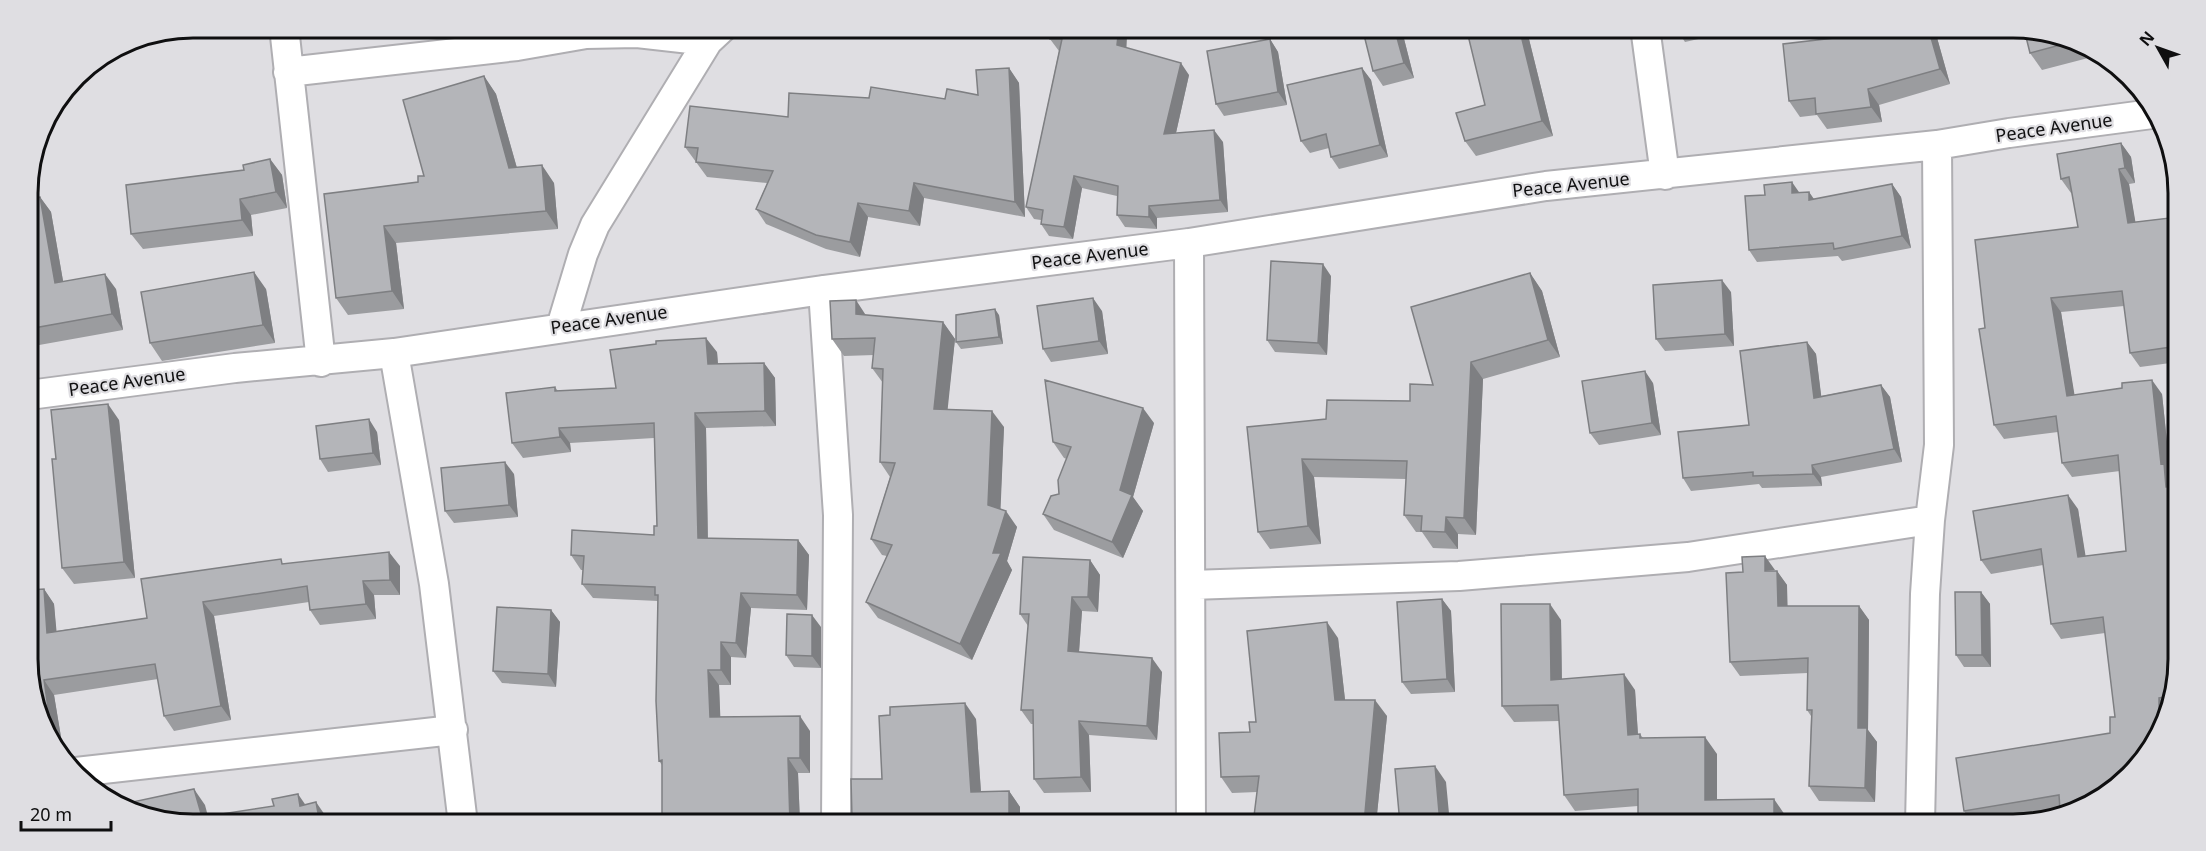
<svg xmlns="http://www.w3.org/2000/svg" width="2206" height="851" viewBox="0 0 2206 851" font-family="'Noto Sans',sans-serif">
<style>
.lines{fill:none;stroke-linecap:round;stroke-linejoin:round}
.minor-casing{stroke:#afaeb2;stroke-width:32}
.minor{stroke:#fff;stroke-width:28}
.wall{fill:#9b9c9f}
.shaded-wall{fill:#7e7f82}
.building{fill:#b4b5b9;stroke:#7e7f82;stroke-width:1.5}
.labels{text-anchor:middle;stroke-width:4.5;stroke-linejoin:round;paint-order:stroke}
.street-label{font-size:18px;fill:#0f0f10;stroke:#dfdee2}
.rim{fill:none;stroke:#0f0f10;stroke-width:3}
</style>
<rect width="100%" height="100%" fill="#dfdee2"/>
<g class="lines">
<defs>
<path id="minor" d="M284,27L321,362
M1645,27L1665,175
M288,72L517,46L586,34L637,33L708,41
M1189,243L1191,824
M823,290L838,515L836,824
M561,327L583,254L595,225L708,41L723,27
M394,353L434,584L463,824
M29,395L235,368L394,353L823,290L1189,243L1546,186L1937,145L2009,133L2152,114
M1191,585L1459,576L1688,557L1930,520
M76,772L453,730
M1920,824L1925,594L1930,520L1939,445L1937,145"/>
</defs>
<use href="#minor" class="minor-casing"/>
<use href="#minor" class="minor"/>
</g>
<path class="wall" d="M1051,27H1123L1127,33L1126,48L1189,75L1176,133L1223,142L1228,212L1157,218V229L1125,227L1117,215V196L1082,188L1073,239L1049,236L1041,224V220L1034,219L1026,207L1059,51L1050,39Z
M1362,27H1401L1414,78L1383,86L1373,71Z
M1445,27H1526L1553,136L1476,156L1465,141L1485,105L1467,31L1452,36Z
M1676,27H1752L1685,42L1677,30Z
M1934,27L1950,84L1879,105L1882,122L1827,129L1817,115L1800,117L1789,101Z
M2067,36L2091,52L2092,57L2042,70L2030,53Z
M1270,39L1278,52L1287,105L1224,116L1216,104Z
M1009,68L1019,83L1025,217L924,198L920,226L868,217L860,257L826,249L766,224L756,209L767,183L707,177L685,147L788,117L869,98L945,99L978,95Z
M1362,68L1371,80L1388,157L1339,169L1331,157L1329,148L1310,153L1301,141Z
M484,76L496,94L517,168L554,183L558,229L396,243L404,309L348,315L336,298L324,194L418,182L424,176Z
M2121,143L2131,157L2135,183L2129,184L2135,222L2178,217V362L2140,367L2130,353L2124,306L2061,312L2074,395L2162,394L2170,471L2174,478L2175,486L2179,658L2170,712L2114,790L2055,812L1983,824H1973L1964,811L2110,733L2115,717L2105,633L2061,639L2051,624L2043,565L1991,574L1981,560L2078,509L2085,556L2126,551L2120,471L2072,477L2062,463L2058,432L2004,439L1994,425L1985,328L2078,227L2072,193H2071L2061,179Z
M270,159L282,175L287,208L251,215L253,236L143,249L131,234L244,170Z
M1892,184L1901,197L1911,248L1842,261L1838,256L1757,262L1749,250L1799,193L1809,192L1814,199Z
M40,197L51,212L63,281L116,289L123,330L28,347L27,199Z
M1530,273L1542,291L1560,357L1483,379L1476,535L1458,534V549L1433,548L1422,532H1416L1404,515L1406,479L1314,477L1321,544L1270,549L1258,532L1326,419L1410,401L1433,385Z
M1331,276L1327,355L1275,352L1267,340Z
M266,289L275,343L162,361L150,343Z
M1731,292L1734,346L1665,351L1656,339Z
M1102,311L1108,354L1051,362L1043,349Z
M866,315L943,322L955,339L947,409L1004,427L1000,509L1017,527L1007,561L1012,570L972,660L878,618L866,602L887,556L882,555L871,539L890,477L880,462L883,383L872,368L874,355L844,356L832,339Z
M999,315L1003,344L961,349L956,342Z
M1807,342L1816,354L1821,396L1881,385L1890,397L1902,462L1821,477L1822,486L1762,488L1759,484L1691,491L1683,478L1749,425Z
M717,352L718,364L764,363L775,378L776,426L706,428L708,538L798,540L809,555L807,610L751,608L746,658L731,657V685H719L720,717L810,731V773H798L800,824H662V765L659,761L658,601L593,598L582,584L583,570H581L571,555L654,535L657,526L654,438L570,443L571,452L523,458L512,443L555,387L558,391L616,388Z
M1653,383L1661,435L1599,445L1590,433Z
M119,420L135,578L74,584L62,568L56,459Z
M1154,423L1133,497L1143,511L1123,558L1054,530L1043,514L1059,494L1067,459L1064,458L1053,442Z
M377,432L381,465L328,472L320,459Z
M514,474L518,517L454,523L445,511Z
M1090,560L1100,575L1098,612L1082,611L1079,652L1162,672L1157,740L1089,735L1091,792L1044,793L1034,779L1033,724H1031L1021,710L1028,626L1020,614Z
M285,564L400,566V595H374L376,619L320,625L310,610L309,602L214,616L231,720L174,731L164,716L158,679L54,695L61,737L54,738L30,690L44,589L54,604L56,631L147,618Z
M1775,571H1777L1787,585V606H1859L1869,620L1868,730L1877,742L1875,802L1819,801L1809,786L1811,716L1807,710L1808,673L1740,676L1730,662Z
M1981,592L1990,604L1991,667H1964L1956,655Z
M1442,599L1451,611L1455,692L1411,694L1402,682Z
M551,610L560,622L556,687L502,683L493,671Z
M1561,620L1562,679L1635,690L1638,734H1640L1643,738L1717,754V799L1785,815L1638,806L1575,811L1564,795L1559,721L1514,722L1502,706Z
M821,627V668L794,667L786,655Z
M1338,638L1345,700L1387,716L1376,824H1253L1257,792L1232,793L1221,777L1256,722Z
M976,719L981,792L1009,791L1020,807V824H856L852,818L882,779Z"/>
<path class="shaded-wall" d="M1119,27H1123L1127,33L1126,57L1117,45Z
M1394,27H1401L1414,78L1404,63Z
M1519,27H1526L1553,136L1542,121Z
M1928,27H1934L1950,84L1940,69Z
M1270,39L1278,52L1287,105L1278,92Z
M1181,63L1189,75L1173,146L1164,134Z
M1009,68L1019,83L1025,217L1015,202Z
M1362,68L1371,80L1388,157L1380,145Z
M484,76L496,94L522,186L509,168Z
M1868,89L1879,105L1882,122L1871,107Z
M1214,130L1223,142L1228,212L1220,200Z
M2121,143L2131,157L2135,183L2125,168Z
M270,159L282,175L287,208L276,192Z
M542,165L554,183L558,229L546,211Z
M2119,169L2129,184L2138,237L2128,223Z
M1074,176L1082,188L1073,239L1064,227Z
M1792,182L1801,195L1792,193Z
M914,183L924,198L920,226L909,211Z
M1892,184L1901,197L1911,248L1902,236Z
M1809,192L1817,204L1809,200Z
M40,197L51,212L66,298L55,283Z
M240,199L251,215L253,236L242,220Z
M858,203L868,217L860,257L850,242Z
M1149,206L1157,218V229L1149,217Z
M384,226L396,243L404,309L392,291Z
M1323,264L1331,276L1327,355L1318,343Z
M254,272L266,289L275,343L263,325Z
M1530,273L1542,291L1560,357L1548,340Z
M105,274L116,289L123,330L112,314Z
M1722,280L1731,292L1734,346L1725,334Z
M1093,298L1102,311L1108,354L1099,341Z
M2051,298L2061,312L2077,410L2067,396Z
M856,300L867,317L856,314Z
M995,309L999,315L1003,344L999,337Z
M943,322L955,339L946,425L934,409Z
M706,338L717,352L719,379L708,364Z
M1807,342L1816,354L1823,410L1814,398Z
M1471,362L1483,379L1476,535L1464,518Z
M764,363L775,378L776,426L765,411Z
M1645,371L1653,383L1661,435L1652,423Z
M2152,380L2162,394L2170,471L2174,478L2176,501L2166,487L2161,464Z
M1881,385L1890,397L1902,462L1894,449Z
M108,404L119,420L135,578L124,562Z
M1143,408L1154,423L1133,497L1143,511L1123,558L1112,542L1120,490Z
M992,411L1004,427L1000,522L988,505Z
M695,413L706,428L708,553L698,538Z
M369,419L377,432L381,465L373,453Z
M559,428L570,443L571,452L560,437Z
M1302,459L1314,477L1321,544L1308,526Z
M505,462L514,474L518,517L509,505Z
M1812,465L1821,477L1822,486L1813,474Z
M2068,495L2078,509L2088,571L2078,557Z
M1006,511L1017,527L1007,561L1012,570L972,660L960,644L993,553Z
M1446,517L1458,534V549L1445,532Z
M798,540L809,555L807,610L797,595Z
M389,552L400,566V595L390,580Z
M1765,556L1775,570L1765,571Z
M1090,560L1100,575L1098,612L1088,597Z
M1777,571L1787,585L1788,620L1778,606Z
M363,581L374,595L376,619L366,604Z
M44,589L54,604L58,647L47,633Z
M1981,592L1990,604L1991,667L1982,655Z
M741,593L751,608L746,658L736,643Z
M1072,597L1082,611L1078,665L1068,651Z
M1442,599L1451,611L1455,692L1447,679Z
M203,602L214,616L231,720L221,706Z
M1550,604L1561,620L1562,696L1551,680Z
M1859,606L1869,620L1868,730L1877,742L1875,802L1865,788L1858,728Z
M551,610L560,622L556,687L548,674Z
M812,615L821,627V668L812,656Z
M1327,622L1338,638L1347,717L1335,700Z
M721,642L731,657V685L721,670Z
M1152,658L1162,672L1157,740L1147,726Z
M708,670L719,685L721,732L710,717Z
M1624,674L1635,690L1639,751L1628,735Z
M44,680L54,695L61,737L50,722Z
M2159,698L2169,713L2159,728Z
M1375,700L1387,716L1376,824H1364Z
M965,703L976,719L982,808L971,792Z
M800,716L810,731V773L800,758Z
M1079,721L1089,735L1091,792L1081,777Z
M1705,737L1717,754V816L1705,800Z
M788,758L798,773L800,824H790Z
M1435,766L1446,782L1450,824H1440Z
M194,789L205,805L210,824L202,817Z
M1009,791L1020,807V824H1009Z
M298,794L309,810L300,806Z
M1774,799L1785,815V824H1774Z
M316,802L327,818L328,824H320Z"/>
<path class="building" d="M1051,27H1119L1117,45L1181,63L1164,134L1214,130L1220,200L1149,206V217L1117,215L1118,186L1074,176L1064,227L1041,224L1043,210L1026,207L1062,39H1050Z
M1362,27H1394L1404,63L1373,71Z
M1466,27H1519L1542,121L1465,141L1456,113L1485,105Z
M1676,27H1691L1677,30Z
M1866,27H1928L1940,69L1868,89L1871,107L1816,114L1815,98L1789,101L1783,44L1868,34Z
M2024,29L2067,36L2075,41L2030,53Z
M1270,39L1278,92L1216,104L1207,51Z
M1009,68L1015,202L914,183L909,211L858,203L850,242L816,235L756,209L773,171L696,162L698,148L685,147L690,106L788,117L789,93L869,98L871,87L945,99L947,89L978,95L976,70Z
M1362,68L1380,145L1331,157L1326,134L1301,141L1287,85Z
M484,76L509,168L542,165L546,211L384,226L392,291L336,298L324,194L418,182V176H424L403,100Z
M2121,143L2125,168L2119,169L2128,223L2178,217V346L2130,353L2122,291L2051,298L2067,396L2122,388V383L2152,380L2161,464L2164,463L2166,487L2178,486L2179,658L2173,696L2159,698V728L2114,790L2060,810L2059,795L1964,811L1956,758L2110,733V717H2115L2103,617L2051,624L2041,549L1981,560L1973,511L2068,495L2078,557L2126,551L2118,455L2062,463L2056,416L1994,425L1979,329L1985,328L1975,240L2078,227L2069,177L2061,179L2057,154Z
M270,159L276,192L240,199L242,220L131,234L126,185L244,170L243,165Z
M1792,182V193L1809,192V200L1892,184L1902,236L1834,249L1833,243L1749,250L1745,196L1765,195L1764,185Z
M40,197L55,283L105,274L112,314L28,329L27,199Z
M1271,261L1323,264L1318,343L1267,340Z
M254,272L263,325L150,343L141,292Z
M1530,273L1548,340L1471,362L1464,518L1446,517L1445,532L1421,531L1422,516L1404,515L1407,461L1302,459L1308,526L1258,532L1247,427L1326,419L1327,400L1410,401V384L1433,385L1411,307Z
M1722,280L1725,334L1656,339L1653,285Z
M1093,298L1099,341L1043,349L1037,306Z
M856,300V314L943,322L934,409L992,411L988,505L1006,511L993,553H1001L960,644L866,602L892,545L871,539L895,463L880,462L883,369L872,368L875,338L832,339L830,301Z
M995,309L999,337L956,342V315Z
M706,338L708,364L764,363L765,411L695,413L698,538L798,540L797,595L741,593L736,643L721,642V670H708L710,717L800,716V758H788L790,824H662V760L659,761L656,701L658,595H655V587L582,584L584,556L571,555L572,530L654,535V526H657L654,423L559,428L560,437L512,443L506,393L555,387V391L616,388L610,350L656,344V341Z
M1807,342L1814,398L1881,385L1894,449L1812,465L1813,474L1753,476V472L1683,478L1678,432L1749,425L1740,351Z
M1645,371L1652,423L1590,433L1582,381Z
M1045,380L1143,408L1120,490L1132,495L1112,542L1043,514L1051,496L1059,494L1058,480L1071,447L1053,442Z
M108,404L124,562L62,568L52,459H56L51,410Z
M369,419L373,453L320,459L316,426Z
M505,462L509,505L445,511L441,468Z
M389,552L390,580L363,581L366,604L310,610L307,586L203,602L221,706L164,716L155,664L44,680L50,722L46,723L30,690V590L44,589L47,633L147,618L141,579L281,559L282,564Z
M1765,556V571H1777L1778,606H1859L1858,728H1867L1865,788L1809,786L1812,710H1807L1808,658L1730,662L1726,573L1743,572L1742,557Z
M1023,557L1090,560L1088,597H1072L1068,651L1152,658L1147,726L1079,721L1081,777L1034,779L1033,710H1021L1029,614H1020Z
M1955,592H1981L1982,655H1956Z
M1442,599L1447,679L1402,682L1397,602Z
M1501,604H1550L1551,680L1624,674L1628,735L1640,734V738L1705,737V800L1774,799V824H1638V789L1564,795L1558,705L1502,706Z
M497,607L551,610L548,674L493,671Z
M787,614L812,615V656L786,655Z
M1327,622L1335,700H1375L1364,824H1253L1259,776L1221,777L1219,733L1250,732L1249,722H1256L1247,631Z
M965,703L971,792L1009,791V824H887L886,817L852,818L851,779H882L879,716L890,715V707Z
M1435,766L1440,824H1400L1395,769Z
M194,789L202,817L274,806L272,799L298,794L300,806L316,802L320,824H193L139,815L123,804Z"/>
<g class="labels">
<g class="street-label">
<text transform="translate(2054 128) rotate(-8)" y="6">Peace Avenue</text>
<text transform="translate(1571 185) rotate(-6)" y="6">Peace Avenue</text>
<text transform="translate(1090 256) rotate(-7)" y="6">Peace Avenue</text>
<text transform="translate(609 320) rotate(-8)" y="6">Peace Avenue</text>
<text transform="translate(127 382) rotate(-8)" y="6">Peace Avenue</text>
</g>
</g>
<path d="M0 0H2206V851H0ZM193 38H2013A155 155 0 0 1 2168 193V659A155 155 0 0 1 2013 814H193A155 155 0 0 1 38 659V193A155 155 0 0 1 193 38Z" fill="#dfdee2" fill-rule="evenodd"/>
<path class="rim" d="M193 38H2013A155 155 0 0 1 2168 193V659A155 155 0 0 1 2013 814H193A155 155 0 0 1 38 659V193A155 155 0 0 1 193 38Z"/>
<g transform="translate(2158 48) rotate(310)" stroke="#dfdee2" stroke-width="4.5" paint-order="stroke">
<path d="M0-4.5L10 22L0 15L-10 22Z" fill="#0f0f10"/>
<text y="-9" font-size="16" font-weight="bold" text-anchor="middle" fill="#0f0f10">N</text>
</g>
<path d="M21 821v9h90v-9" fill="none" stroke="#0f0f10" stroke-width="3"/>
<text x="30" y="821" font-size="18" fill="#0f0f10" stroke="#dfdee2" stroke-width="4.5" paint-order="stroke">20 m</text>
</svg>
